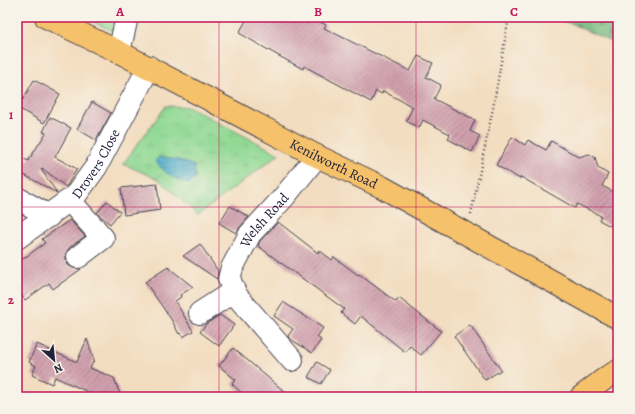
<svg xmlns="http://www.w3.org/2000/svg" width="635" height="414" viewBox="0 0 635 414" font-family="Alegreya,serif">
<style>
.grass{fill:url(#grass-tufts);stroke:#5a7e68}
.forest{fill:url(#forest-firs);stroke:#4c6e5c}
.water{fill:url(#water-rules);stroke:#366883}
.building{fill:url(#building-hatch)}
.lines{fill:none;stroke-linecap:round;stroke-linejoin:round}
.minor-casing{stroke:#413e4f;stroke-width:24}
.major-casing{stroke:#413e4f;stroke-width:24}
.highway-casing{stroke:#413e4f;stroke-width:24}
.path{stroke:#413e4f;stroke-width:2.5;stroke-dasharray:1 3;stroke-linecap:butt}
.minor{stroke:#fff;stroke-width:22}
.major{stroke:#f5c16b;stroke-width:22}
.highway{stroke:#f5c16b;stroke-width:22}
.grid{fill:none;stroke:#c2185b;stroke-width:1;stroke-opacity:0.55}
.labels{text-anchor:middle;stroke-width:3;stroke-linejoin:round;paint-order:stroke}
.street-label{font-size:14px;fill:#22223b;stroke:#f7f3e8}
.neatline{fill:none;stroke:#c2185b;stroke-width:1.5}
.grid-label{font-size:13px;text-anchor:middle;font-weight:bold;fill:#c2185b}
</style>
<defs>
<pattern id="grass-tufts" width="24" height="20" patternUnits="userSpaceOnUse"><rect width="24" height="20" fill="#92d994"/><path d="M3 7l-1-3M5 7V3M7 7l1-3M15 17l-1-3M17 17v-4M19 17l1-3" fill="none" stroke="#7eba80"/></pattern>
<pattern id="forest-firs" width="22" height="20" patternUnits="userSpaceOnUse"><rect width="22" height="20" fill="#75b97e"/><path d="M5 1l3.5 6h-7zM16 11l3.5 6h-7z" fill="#609668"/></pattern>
<pattern id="water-rules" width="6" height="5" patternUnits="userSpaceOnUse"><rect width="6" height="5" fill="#4baecb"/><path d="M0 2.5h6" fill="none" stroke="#3e8da6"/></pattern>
<pattern id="building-hatch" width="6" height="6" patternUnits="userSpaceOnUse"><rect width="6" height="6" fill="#d1a0ae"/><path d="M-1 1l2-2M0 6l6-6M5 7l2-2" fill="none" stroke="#a9828f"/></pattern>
</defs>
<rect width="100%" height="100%" fill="#f7f3e8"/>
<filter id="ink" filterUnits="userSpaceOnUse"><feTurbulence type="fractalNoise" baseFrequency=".025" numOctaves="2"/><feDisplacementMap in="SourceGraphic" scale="8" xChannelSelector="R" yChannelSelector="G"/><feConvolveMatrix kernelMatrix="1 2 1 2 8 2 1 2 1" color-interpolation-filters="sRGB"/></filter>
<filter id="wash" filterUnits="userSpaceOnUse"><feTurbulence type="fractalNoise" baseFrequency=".012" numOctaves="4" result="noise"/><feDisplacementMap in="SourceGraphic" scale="16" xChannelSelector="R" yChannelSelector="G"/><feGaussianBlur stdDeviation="0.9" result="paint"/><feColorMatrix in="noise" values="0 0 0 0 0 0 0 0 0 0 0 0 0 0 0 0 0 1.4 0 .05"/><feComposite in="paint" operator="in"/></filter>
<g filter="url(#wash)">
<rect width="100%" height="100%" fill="#f3ddc0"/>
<path class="grass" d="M82,17H121L118,33Z
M166,106L189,107L279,154L198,215L158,179L123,164Z"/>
<path class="forest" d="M552,17H618V45L572,24Z"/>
<path class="water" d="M159,157L179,160L194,166L196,178L189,184C175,180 165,173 155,161Z"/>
<g id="blocks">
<path class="building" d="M248,17H311L326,25L324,28L410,71L418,56L433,63L426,77L441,85L434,99L475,120L470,131L480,136L472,152L448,139L450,134L423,120L419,128L406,121L413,107L383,91L382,94L376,91L371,102L304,66L303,69L277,55L239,33Z
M34,80L60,94L44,123L18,108Z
M92,102L111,113L96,140L77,129Z
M50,117L71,128L55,157L77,169L66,187L42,168L41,169L57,193L17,171V155L28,161L46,133L43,132Z
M512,137L525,145L528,140L546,150L551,141L579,157L589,154L595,157L598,168L608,174L602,186L618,194V230L599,220L601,216L577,204L575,208L521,177L520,179L496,165Z
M157,184L160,210L124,215L121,188Z
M107,201L120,212L110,224L97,213Z
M230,206L249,217L241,226L236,233L219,223Z
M70,220L85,236L70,247L66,253V259L68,265L73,268L81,269L53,289L49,283L25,300L17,289V263L45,243L42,239Z
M278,222L318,253L319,250L332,260L334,257L358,275L359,274L396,302L399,298L441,331L421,355L410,346L405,352L361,316L355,324L341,313L344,309L258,246L260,241Z
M200,244L218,271L217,279L183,256Z
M168,267L193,287L180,295L181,297L175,301L193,331L183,337L180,333L179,334L171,319L145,282Z
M283,302L323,328L317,337L321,340L312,353L289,338L288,336L293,329L274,316Z
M220,315L234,325L219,346L200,332L206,324Z
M470,325L501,370L485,380L454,336Z
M87,339L94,360L90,368L114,378L120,394L112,397H99L55,377L52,384L32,375L36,366L29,362L37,344L77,362Z
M233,348L291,397H246L232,384L236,380L219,366Z
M317,362L330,370L321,384L308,377Z"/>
</g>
</g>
<g filter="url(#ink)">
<use href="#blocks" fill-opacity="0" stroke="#413e4f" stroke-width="1"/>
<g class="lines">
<defs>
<g id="minor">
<path d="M119,52L127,17"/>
<path d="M17,198L49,216"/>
<path d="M70,201L103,238L78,257"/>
<path id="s1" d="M17,238L75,196L96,167L149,67"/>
<path d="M200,313L234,291"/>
<path id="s2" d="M292,360L236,295L229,279L232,268L250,234L284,197L317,156"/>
</g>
<path id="major" d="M581,397L607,377L618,371"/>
<g id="highway">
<path id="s3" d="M46,17L119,52L317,156L382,187L618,318"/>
</g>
</defs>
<use href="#minor" class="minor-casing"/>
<use href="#major" class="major-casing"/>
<use href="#highway" class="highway-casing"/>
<path class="path" d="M471,214L493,108L509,17"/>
<use href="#minor" class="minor"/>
<use href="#major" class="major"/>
<use href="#highway" class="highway"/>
</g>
</g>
<path class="grid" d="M219,17V397M416,17V397M17,207H618"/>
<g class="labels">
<g class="street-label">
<text dy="5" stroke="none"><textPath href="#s1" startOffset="110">Drovers Close</textPath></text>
<text dy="5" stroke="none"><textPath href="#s3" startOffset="323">Kenilworth Road</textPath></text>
<text dy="5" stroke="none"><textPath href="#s2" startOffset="173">Welsh Road</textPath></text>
</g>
</g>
<rect width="635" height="414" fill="none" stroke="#f7f3e8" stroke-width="44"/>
<g transform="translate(54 360) rotate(153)" stroke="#f7f3e8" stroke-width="3" paint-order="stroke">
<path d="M0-3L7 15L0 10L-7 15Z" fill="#22223b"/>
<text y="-6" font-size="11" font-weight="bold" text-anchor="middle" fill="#22223b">N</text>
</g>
<rect x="22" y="22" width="591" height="370" class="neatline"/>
<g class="grid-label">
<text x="120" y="16">A</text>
<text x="318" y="16">B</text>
<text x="514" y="16">C</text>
<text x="11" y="119">1</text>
<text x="11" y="304">2</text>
</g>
</svg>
